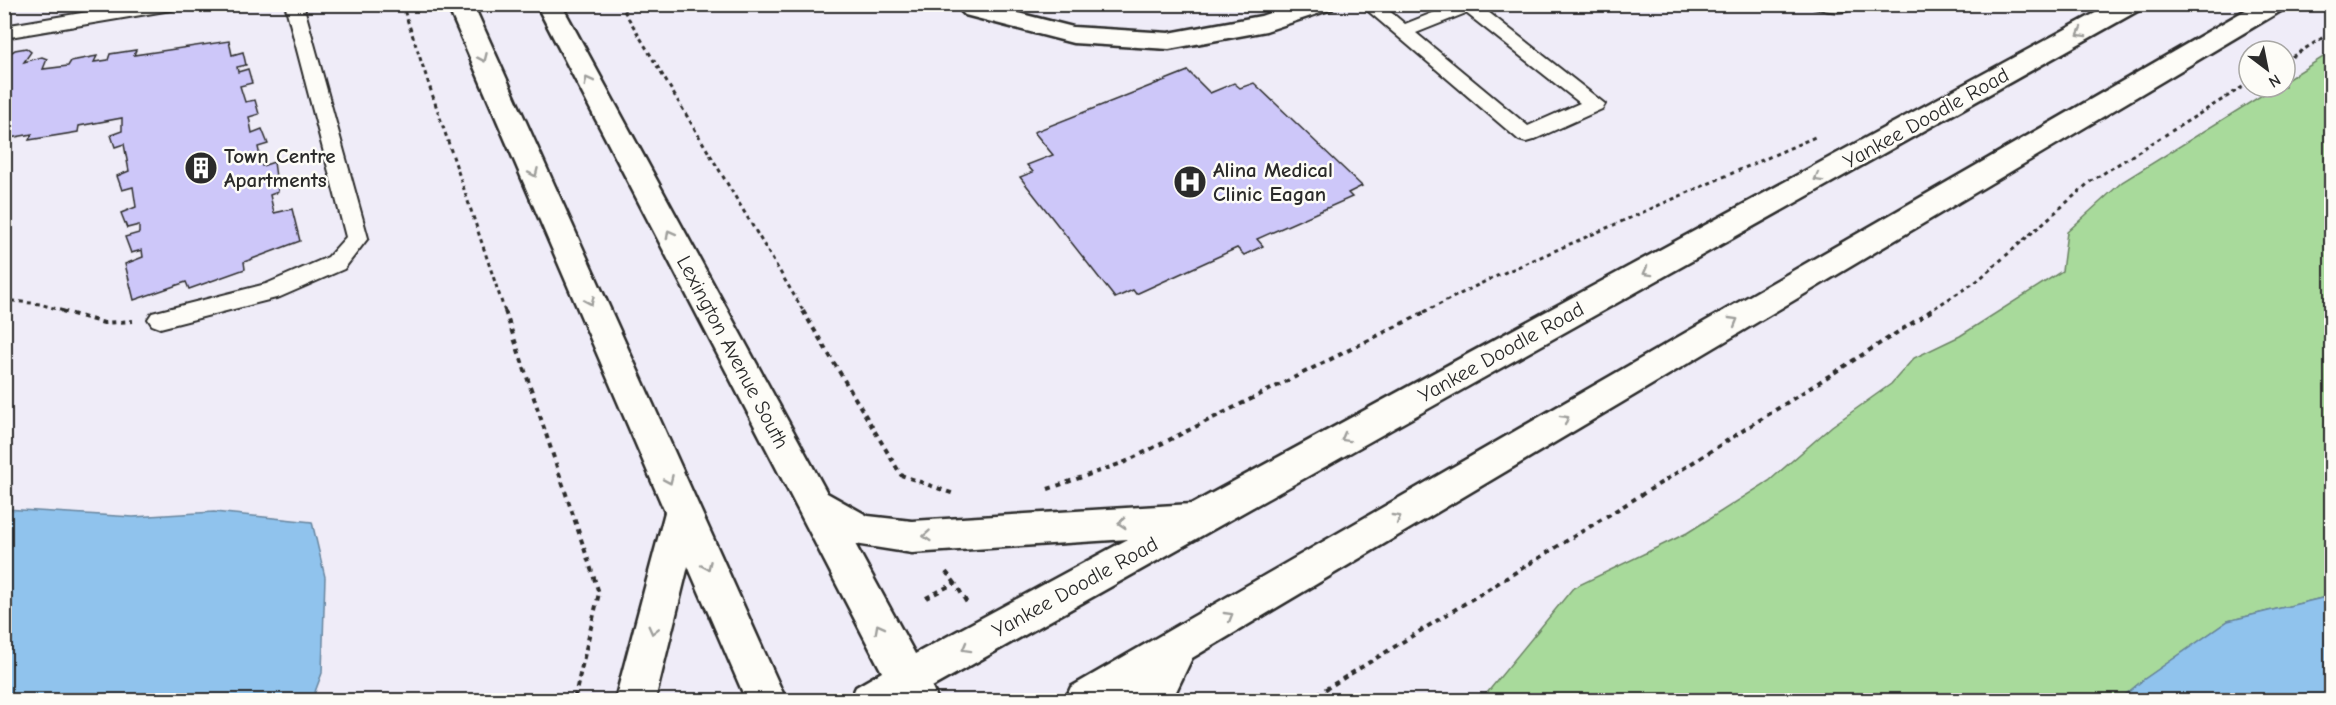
<svg xmlns="http://www.w3.org/2000/svg" width="2336" height="705" viewBox="0 0 2336 705" font-family="'Comic Neue',sans-serif">
<style>
.green{fill:#a8da9b;stroke:#6a8263;stroke-width:1.5}
.water{fill:#90c3ed;stroke:#68869f;stroke-width:1.5}
.building{fill:#cdc7f9;stroke:#2b2b2b;stroke-width:1.5}
.lines{fill:none;stroke-linecap:round;stroke-linejoin:round}
.lane-casing{stroke:#2b2b2b;stroke-width:4}
.secondary-casing{stroke:#2b2b2b;stroke-width:5}
.path-far1{stroke:#2b2b2b;stroke-width:3;stroke-dasharray:4 4;stroke-linecap:butt}
.path{stroke:#2b2b2b;stroke-width:4;stroke-dasharray:5 5;stroke-linecap:butt}
.lane{fill:#fdfcf7;fill-rule:evenodd}
.secondary{fill:#fdfcf7;fill-rule:evenodd}
.oneway{stroke:#9e9e9b}
.labels{text-anchor:middle;stroke-width:5;stroke-linejoin:round;paint-order:stroke}
.street-label{font-size:21px;fill:#2b2b2b;stroke:#fdfcf7}
.poi-label{font-size:21px;font-weight:bold;fill:#2b2b2b;stroke:#fdfcf7;text-anchor:start}
</style>
<rect width="100%" height="100%" fill="#efecf8"/>
<filter id="ink" filterUnits="userSpaceOnUse"><feTurbulence type="fractalNoise" baseFrequency=".0167" numOctaves="2"/><feDisplacementMap in="SourceGraphic" scale="12" xChannelSelector="R" yChannelSelector="G"/><feConvolveMatrix kernelMatrix="1 2 1 2 8 2 1 2 1" color-interpolation-filters="sRGB"/></filter>
<g filter="url(#ink)">
<path class="green" d="M2331,52V593L2326,597L2228,621L2143,680L2119,700H1475L1487,693L1573,588L1687,533L1769,481L1832,426L1891,384L1914,358L1960,336L2062,271L2067,232L2122,182L2275,87H2285V81Z"/>
<path class="water" d="M5,509L133,517L214,512L312,522L325,577L322,673L312,700H5Z
M2331,593V700H2119L2143,680L2228,621L2326,597Z"/>
<path class="building" d="M229,41L232,55L243,52L246,65L237,67L238,72L248,69L252,83L240,86L245,102L255,100L259,114L249,117L252,133L262,129L268,144L258,147L262,166L274,162L278,192L270,195L274,213L292,209L300,241L244,262L245,269L189,289L186,282L134,300L125,264L143,257L142,250L131,253L125,237L139,233V225L127,228L121,213L136,207L133,187L122,190L117,176L129,171L124,144L115,147L111,135L122,131V118L79,126L78,132L29,140L32,134L4,139V65L7,55L15,50L26,48L31,52L24,62L42,57L47,59L43,69L68,66L71,61L97,56L94,62L108,60L110,54L136,50L134,55Z
M1188,71L1210,93L1234,83L1240,88L1254,83L1362,186L1348,193L1352,197L1257,239L1263,246L1244,255L1237,248L1136,294L1133,290L1115,298L1020,177L1033,172L1027,165L1053,155L1034,132Z"/>
<g class="lines">
<defs>
<path id="lane" d="M135,4H180L178,8L171,10L4,38V26Z
M285,4H303L368,238L344,269L280,297L160,328L152,325L148,319L152,313L266,284L328,257L346,237Z
M1360,4H1381L1405,24L1455,4H1478L1605,104L1602,109L1533,140L1526,142L1519,140ZM1466,13L1580,103L1528,126L1416,33Z
M1812,4H1857C1848,16 1827,11 1814,8Z"/>
<path id="secondary" d="M447,4H473L786,700H746L688,566L655,700H615L665,512Z
M536,4H561L827,493L868,516L912,521L1192,504L2112,4H2144L2141,9L932,687L938,700H850L856,687L882,672ZM1128,539L915,654L855,544L912,553Z
M954,4H983L1073,27L1169,33L1261,16L1296,4H1335L1332,9L1266,31L1169,49L1073,43L965,15Z
M2256,4H2287L2284,9L1192,658L1172,700H1132L1135,692L1121,700H1065L1071,687Z"/>
</defs>
<use href="#lane" class="lane-casing"/>
<use href="#secondary" class="secondary-casing"/>
<path class="path-far1" d="M402,4L505,312
M620,4L804,312
M2285,61L2332,32
M4,300L40,304L67,312
M1424,312L1490,279L1815,137
M1928,312L1977,281L2091,181L2249,83"/>
<path class="path" d="M62,311L104,323L133,321
M505,311L599,593L574,700
M803,311L901,475L954,494
M1048,489L1125,462L1427,311
M946,572L955,583
M926,598L955,583L967,603
M1308,700L1659,484L1931,311"/>
<use href="#lane" class="lane"/>
<use href="#secondary" class="secondary"/>
</g>
<defs><path id="oneway-chevron" d="M-2-3.5L2.5 0L-2 3.5" fill="none" stroke-width="1.6" stroke-linecap="round" stroke-linejoin="round" transform="scale(1.5)"/></defs>
<g class="oneway">
<use href="#oneway-chevron" transform="translate(2081 33) rotate(151)"/>
<use href="#oneway-chevron" transform="translate(483 58) rotate(66)"/>
<use href="#oneway-chevron" transform="translate(588 81) rotate(-118)"/>
<use href="#oneway-chevron" transform="translate(534 173) rotate(66)"/>
<use href="#oneway-chevron" transform="translate(1818 178) rotate(151)"/>
<use href="#oneway-chevron" transform="translate(670 234) rotate(-118)"/>
<use href="#oneway-chevron" transform="translate(1647 272) rotate(151)"/>
<use href="#oneway-chevron" transform="translate(590 301) rotate(66)"/>
<use href="#oneway-chevron" transform="translate(1734 321) rotate(-30)"/>
<use href="#oneway-chevron" transform="translate(1565 419) rotate(-30)"/>
<use href="#oneway-chevron" transform="translate(1345 438) rotate(151)"/>
<use href="#oneway-chevron" transform="translate(669 480) rotate(66)"/>
<use href="#oneway-chevron" transform="translate(1397 518) rotate(-30)"/>
<use href="#oneway-chevron" transform="translate(1122 523) rotate(176)"/>
<use href="#oneway-chevron" transform="translate(927 536) rotate(176)"/>
<use href="#oneway-chevron" transform="translate(707 566) rotate(66)"/>
<use href="#oneway-chevron" transform="translate(1229 616) rotate(-30)"/>
<use href="#oneway-chevron" transform="translate(879 628) rotate(-118)"/>
<use href="#oneway-chevron" transform="translate(653 630) rotate(104)"/>
<use href="#oneway-chevron" transform="translate(966 648) rotate(151)"/>
</g>
</g>
<defs>
<symbol id="building-disc" viewBox="-11 -11 22 22"><circle r="9.5" fill="#2b2b2b" stroke="#fdfcf7"/><path d="M-4-6H4V6H1V3H-1V6H-4ZM-2.5-4.3h1.7v1.8h-1.7ZM.8-4.3h1.7v1.8H.8ZM-2.5-1h1.7V.8h-1.7ZM.8-1h1.7V.8H.8Z" fill="#fff"/></symbol>
<symbol id="hospital-disc" viewBox="-11 -11 22 22"><circle r="9.5" fill="#2b2b2b" stroke="#fdfcf7"/><path d="M-5-5h3v3.5h4V-5h3V5h-3V1.5h-4V5h-3Z" fill="#fff"/></symbol>
</defs>
<g fill-rule="evenodd">
<use href="#building-disc" x="182" y="149" width="38" height="38"/>
<use href="#hospital-disc" x="1171" y="163" width="38" height="38"/>
</g>
<g class="labels">
<g class="street-label">
<text transform="translate(1926 118) rotate(-29)" y="7">Yankee Doodle Road</text>
<text transform="translate(733 352) rotate(62)" y="7">Lexington Avenue South</text>
<text transform="translate(1501 352) rotate(-29)" y="7">Yankee Doodle Road</text>
<text transform="translate(1075 587) rotate(-29)" y="7">Yankee Doodle Road</text>
</g>
<g class="poi-label">
<text x="224" y="163">Town Centre<tspan x="224" dy="24">Apartments</tspan></text>
<text x="1213" y="177">Alina Medical<tspan x="1213" dy="24">Clinic Eagan</tspan></text>
</g>
</g>
<rect width="2336" height="705" fill="none" stroke="#fdfcf7" stroke-width="24"/>
<rect x="12" y="12" width="2312" height="681" fill="none" stroke="#2b2b2b" stroke-width="2" filter="url(#ink)"/>
<g transform="translate(2267 69) rotate(148)"><circle r="28" fill="#fdfcf7" stroke="#a9a8a5" stroke-width="1.5"/>
<path d="M0-4.5L10 22L0 15L-10 22Z" fill="#2b2b2b"/>
<text y="-9" font-size="16" font-weight="bold" text-anchor="middle" fill="#2b2b2b">N</text>
</g>
</svg>
